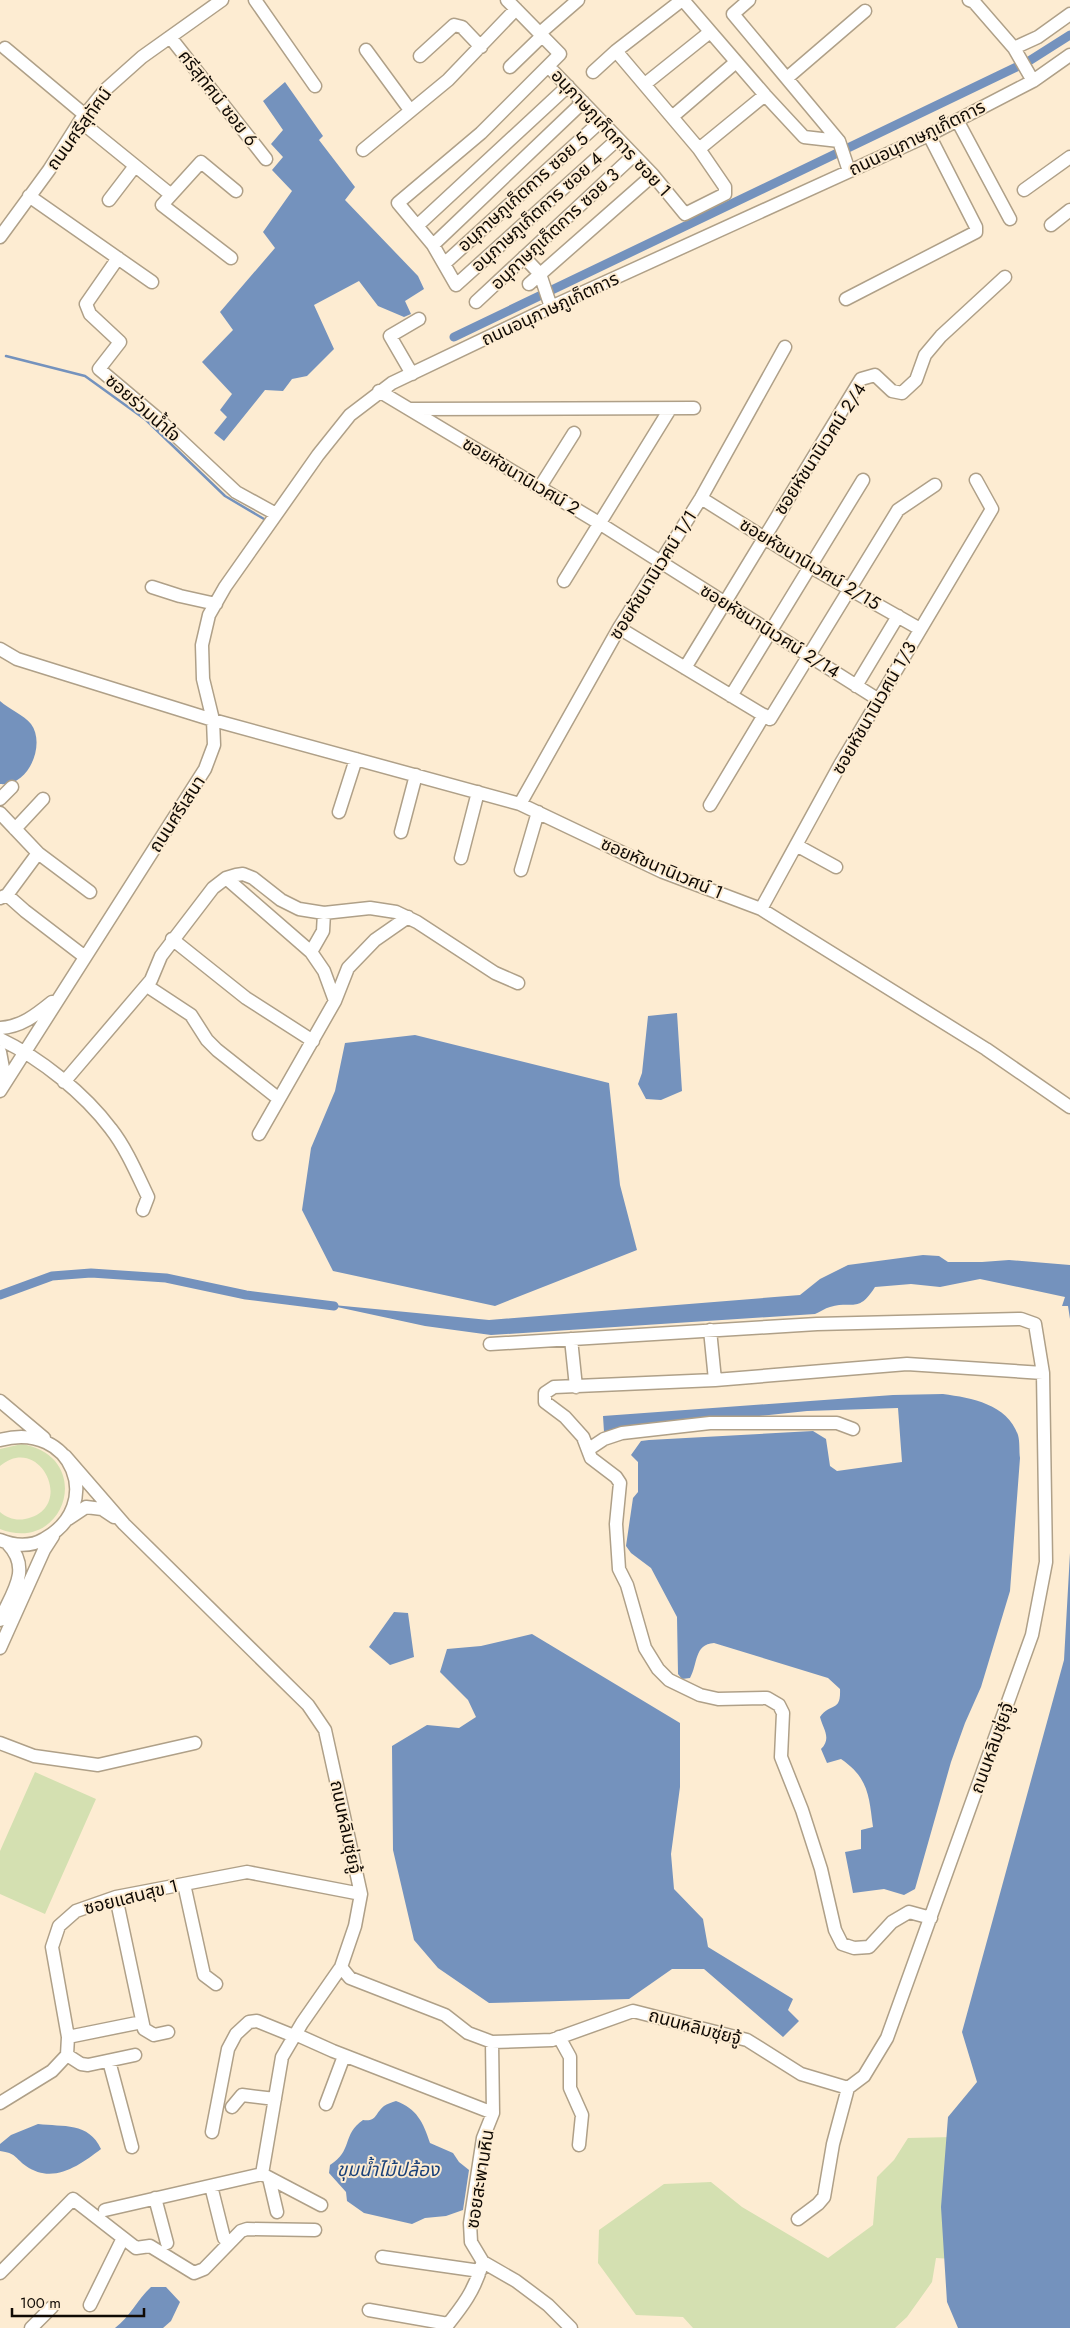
<svg xmlns="http://www.w3.org/2000/svg" width="1070" height="2328" viewBox="0 0 1070 2328" font-family="Jost,'Noto Sans Thai',sans-serif">
<style>
.green{fill:#d4e0b1}
.water{fill:#7492bd}
.lines{fill:none;stroke-linecap:round;stroke-linejoin:round}
.stream{stroke:#7492bd;stroke-width:2.5}
.canal{stroke:#7492bd;stroke-width:9}
.minor-casing{stroke:#afa088;stroke-width:15}
.minor{stroke:#fff;stroke-width:12}
.labels{text-anchor:middle;stroke-width:4;stroke-linejoin:round;paint-order:stroke}
.street-label{font-size:18px;fill:#100a04;stroke:#fdecd2}
.water-label{font-size:19px;font-style:italic;fill:#1b4279;stroke:#fdecd2}
</style>
<rect width="100%" height="100%" fill="#fdecd2"/>
<path class="green" d="M22,1444C96,1457 65,1555 0,1529V1512C7,1518 16,1521 25,1519C77,1509 40,1432 0,1466V1449Z
M35,1772L96,1799L45,1914L0,1894V1851Z
M954,2137L970,2260L936,2258L932,2282L907,2317L895,2328H693L683,2317L636,2315L598,2263L599,2230L664,2184L711,2182L742,2207L828,2258L873,2225L877,2177L894,2160L908,2138Z"/>
<path class="water" d="M285,82L323,136L319,140L355,187L345,200L418,276L424,289L405,301L411,314L404,317L378,306L359,281L314,305L334,349L307,376L292,379L283,391L265,390L224,441L214,433L227,417L220,410L232,394L202,362L233,330L220,312L275,248L263,232L292,191L272,170L283,157L271,144L283,130L263,101Z
M0,701C9,709 24,715 31,724C46,744 29,787 0,784Z
M677,1013L682,1091L661,1100L646,1099L638,1084L642,1073L648,1016Z
M415,1035L609,1083L620,1185L637,1250L495,1306L333,1271L302,1210L311,1148L335,1091L345,1043Z
M923,1255L939,1256L948,1262H982L1009,1260L1070,1265V1319L1068,1306H1062L1065,1297L980,1279L940,1287L911,1284L875,1287C858,1314 853,1300 830,1307C825,1308 820,1312 815,1314L491,1335L425,1326L323,1304L489,1320L800,1295L820,1279L848,1265Z
M943,1394C972,1398 1007,1404 1018,1435C1020,1442 1019,1451 1020,1458L1010,1591L981,1687L965,1723L951,1762L915,1889L904,1895L884,1889L853,1893L845,1852L861,1849V1830L873,1827C869,1797 869,1778 841,1759L827,1763L821,1749C832,1738 823,1729 820,1717C831,1702 841,1713 840,1689L828,1678L714,1643C694,1644 698,1664 690,1678L682,1679L678,1674L677,1617L651,1568L631,1553L626,1546L633,1498L638,1492V1462L631,1455L641,1441L649,1440L813,1431L826,1439L830,1466L837,1471L902,1462L898,1408L807,1411L604,1432L603,1416L893,1395Z
M1070,1553V2328H958L947,2302L941,2207L948,2117L977,2082L962,2032L1064,1660Z
M394,1612L408,1613L414,1657L390,1665L369,1647Z
M532,1634L680,1723V1787L671,1854L674,1889L703,1919L708,1947L793,1999L788,2010L799,2021L783,2037L704,1969H672L629,1999L489,2003L438,1968L414,1940L393,1850L392,1746L427,1725L459,1728L476,1717L468,1700L440,1672L447,1649L481,1646Z
M396,2101C417,2109 423,2122 430,2143L453,2153L459,2162L469,2170L463,2210L446,2216L425,2218L412,2224L364,2213L347,2201L346,2192L329,2173L330,2165C353,2151 342,2134 363,2120C377,2122 375,2113 384,2106C387,2104 392,2102 396,2101Z
M38,2124C63,2127 89,2122 101,2149C80,2165 53,2185 26,2166C15,2158 16,2153 0,2151V2144L11,2135Z
M151,2287H166L180,2302L171,2321L163,2328H115C130,2317 137,2300 151,2287Z"/>
<g class="lines">
<path class="stream" d="M6,356L85,376L146,420L225,496L264,519"/>
<path class="canal" d="M454,337L1029,61L1070,35
M0,1295L52,1276L91,1273L166,1278L246,1295L334,1306"/>
<defs>
<path id="minor" d="M255,0L315,86
M507,0L560,54L548,66L653,175L685,214L725,194V187L699,149L616,51
M683,0L765,95L804,137L839,141
M749,0L733,14L839,141L849,171
M969,0L974,2L1014,48L1033,81
M540,33L578,0
M170,37L266,159
M5,48L85,115
M1014,48L1038,37L1070,14
M366,50L410,110
M420,56L454,25L462,27L481,47
M548,66L481,133L398,203L433,245L456,285L618,139
M510,67L542,36
M593,72L616,51L682,0
M787,78L865,11
M645,84L710,32
M672,117L736,62
M957,120L1010,219
M80,121L170,194
M699,149L765,95
M363,150L448,80L516,9
M1024,190L1070,157
M29,196L152,282
M109,200L135,166
M1051,225L1070,210
M417,226L568,86
M0,237L49,170L80,121L105,90L142,57L222,0
M433,245L583,102
M524,257L540,274L551,307
M118,258L86,304L90,314L120,342L99,369L156,417L236,492L276,514
M231,258L162,205L201,162L236,191
M444,264L601,121
M529,284L653,175
M846,299L976,232V227L929,135
M476,302L634,155
M412,374L390,336L419,319
M379,391L599,523L879,700
M410,409L694,408
M540,487L574,433
M701,498L809,566L920,629
M564,581L670,409
M152,587L180,596L216,604
M619,628L770,719L898,510L935,485
M0,649L17,659L213,720L520,804L663,872L761,909L986,1049L1070,1107
M685,668L861,379L875,375L892,391L902,393L916,380L925,355L941,336L1005,277
M856,686L898,616
M731,696L863,480
M0,799L12,787
M520,804L619,628L701,498L785,347
M710,805L764,715
M339,812L356,759
M0,813L38,853L7,895L0,898
M15,829L43,799
M401,832L416,775
M796,845L836,867
M38,853L90,892
M461,858L478,792
M521,870L538,812
M226,878L311,952L324,971L335,1001
M7,895L25,911L85,957
M761,909L841,763L992,509L976,480
M172,939L246,998L313,1041
M311,952L323,931L324,913
M147,986L191,1015L207,1040L217,1050L279,1099
M0,1028C21,1027 36,1015 52,1002
M0,1039C40,1058 84,1093 111,1129C126,1148 137,1174 148,1197L143,1210
M0,1052L3,1068L1,1087
M64,1082L151,980L161,956L213,888L226,878L236,875L243,874L253,878L281,900L299,909L324,913L370,908L396,912L417,922L495,973L518,983
M0,1091L205,769L214,745L213,720L203,679L202,645L209,615L225,587L318,455L350,415L392,383L551,307L929,135L1033,81L1070,55
M259,1134L335,1001L348,968L375,940L408,917
M710,1330L715,1380
M571,1339L576,1387
M0,1401L44,1438
M0,1440C73,1420 105,1506 44,1539C31,1547 14,1546 0,1540
M589,1449L604,1439L622,1433L710,1423H837L853,1429
M65,1456L124,1524L308,1705L325,1730L361,1894L355,1926L341,1967L350,1978L445,2015L468,2033L492,2042L552,2040L633,2011L747,2040L801,2074L848,2088L864,2076L887,2038L1032,1635L1046,1562L1043,1373L1035,1324L1021,1319L817,1324L490,1344
M68,1519L86,1507L102,1509L114,1517
M0,1620C12,1593 32,1569 8,1544
M0,1648L44,1550L53,1536
M0,1743L34,1756L98,1765L195,1743
M184,1884L204,1975L216,1984
M116,1897L144,2029L154,2035L168,2032
M931,1918L909,1912L892,1922L869,1947L854,1948L842,1944L835,1930L821,1869L802,1810L781,1757L783,1713L779,1705L767,1698L718,1699L700,1695L669,1680L658,1669L645,1648L627,1585L619,1569L616,1524L620,1483L616,1477L591,1458L583,1437L565,1417L545,1402V1393L554,1387L715,1380L907,1364L1043,1373
M295,2034L333,2051L493,2113
M68,2037L142,2022
M559,2037L570,2057V2088L582,2115L579,2145
M492,2042L493,2113L483,2138L470,2223L471,2242L483,2262L516,2281L548,2305L571,2328
M67,2055L81,2064L88,2065L135,2055
M109,2061L132,2147
M0,2103L52,2071L67,2055L68,2037L52,1947L59,1926L76,1911L116,1897L247,1872L361,1894
M326,2104L344,2056
M232,2107L242,2095L275,2099
M212,2132L228,2049L236,2034L249,2022L257,2021L294,2036
M262,2174L282,2057L302,2023L341,1967
M269,2178L277,2212
M211,2186L224,2238
M155,2198L167,2243
M105,2210L262,2174L321,2205
M798,2219L818,2204L824,2197L833,2144L848,2088
M382,2257L480,2271
M0,2273L73,2199L136,2248L150,2246L194,2273L204,2269L241,2231L247,2229L315,2230
M90,2305L123,2238
M369,2310L448,2324
M31,2328L52,2307
M445,2328C462,2307 475,2290 482,2264"/>
</defs>
<use href="#minor" class="minor-casing"/>
<use href="#minor" class="minor"/>
</g>
<g class="labels">
<g class="street-label">
<text transform="translate(218 98) rotate(52)" y="6">ศรีสุทัศน์ ซอย 6</text>
<text transform="translate(79 129) rotate(-54)" y="6">ถนนศรีสุทัศน์</text>
<text transform="translate(611 133) rotate(47)" y="6">อนุภาษภูเก็ตการ ซอย 1</text>
<text transform="translate(917 138) rotate(-26)" y="6">ถนนอนุภาษภูเก็ตการ</text>
<text transform="translate(523 192) rotate(-42)" y="6">อนุภาษภูเก็ตการ ซอย 5</text>
<text transform="translate(537 212) rotate(-42)" y="6">อนุภาษภูเก็ตการ ซอย 4</text>
<text transform="translate(555 229) rotate(-43)" y="6">อนุภาษภูเก็ตการ ซอย 3</text>
<text transform="translate(550 309) rotate(-25)" y="6">ถนนอนุภาษภูเก็ตการ</text>
<text transform="translate(143 408) rotate(41)" y="6">ซอยร่วมน้ำใจ</text>
<text transform="translate(820 449) rotate(-57)" y="6">ซอยหัชนานิเวศน์ 2/4</text>
<text transform="translate(521 476) rotate(31)" y="6">ซอยหัชนานิเวศน์ 2</text>
<text transform="translate(810 564) rotate(31)" y="6">ซอยหัชนานิเวศน์ 2/15</text>
<text transform="translate(653 575) rotate(-58)" y="6">ซอยหัชนานิเวศน์ 1/1</text>
<text transform="translate(770 631) rotate(32)" y="6">ซอยหัชนานิเวศน์ 2/14</text>
<text transform="translate(874 708) rotate(-60)" y="6">ซอยหัชนานิเวศน์ 1/3</text>
<text transform="translate(177 814) rotate(-57)" y="6">ถนนศรีเสนา</text>
<text transform="translate(662 868) rotate(23)" y="6">ซอยหัชนานิเวศน์ 1</text>
<text transform="translate(992 1748) rotate(-70)" y="6">ถนนหลิมซุ่ยจู้</text>
<text transform="translate(346 1827) rotate(78)" y="6">ถนนหลิมซุ่ยจู้</text>
<text transform="translate(131 1897) rotate(-14)" y="6">ซอยแสนสุข 1</text>
<text transform="translate(695 2027) rotate(15)" y="6">ถนนหลิมซุ่ยจู้</text>
<text transform="translate(480 2179) rotate(-81)" y="6">ซอยสะพานหิน</text>
</g>
<g class="water-label">
<text x="388" y="2176">ขุมน้ำไม้ปล้อง</text>
</g>
</g>
<path d="M12 2308v8h132v-8" fill="none" stroke="#100a04" stroke-width="2.5"/>
<text x="20" y="2308" font-size="15" fill="#100a04" stroke="#fdecd2" stroke-width="4" paint-order="stroke">100 m</text>
</svg>
